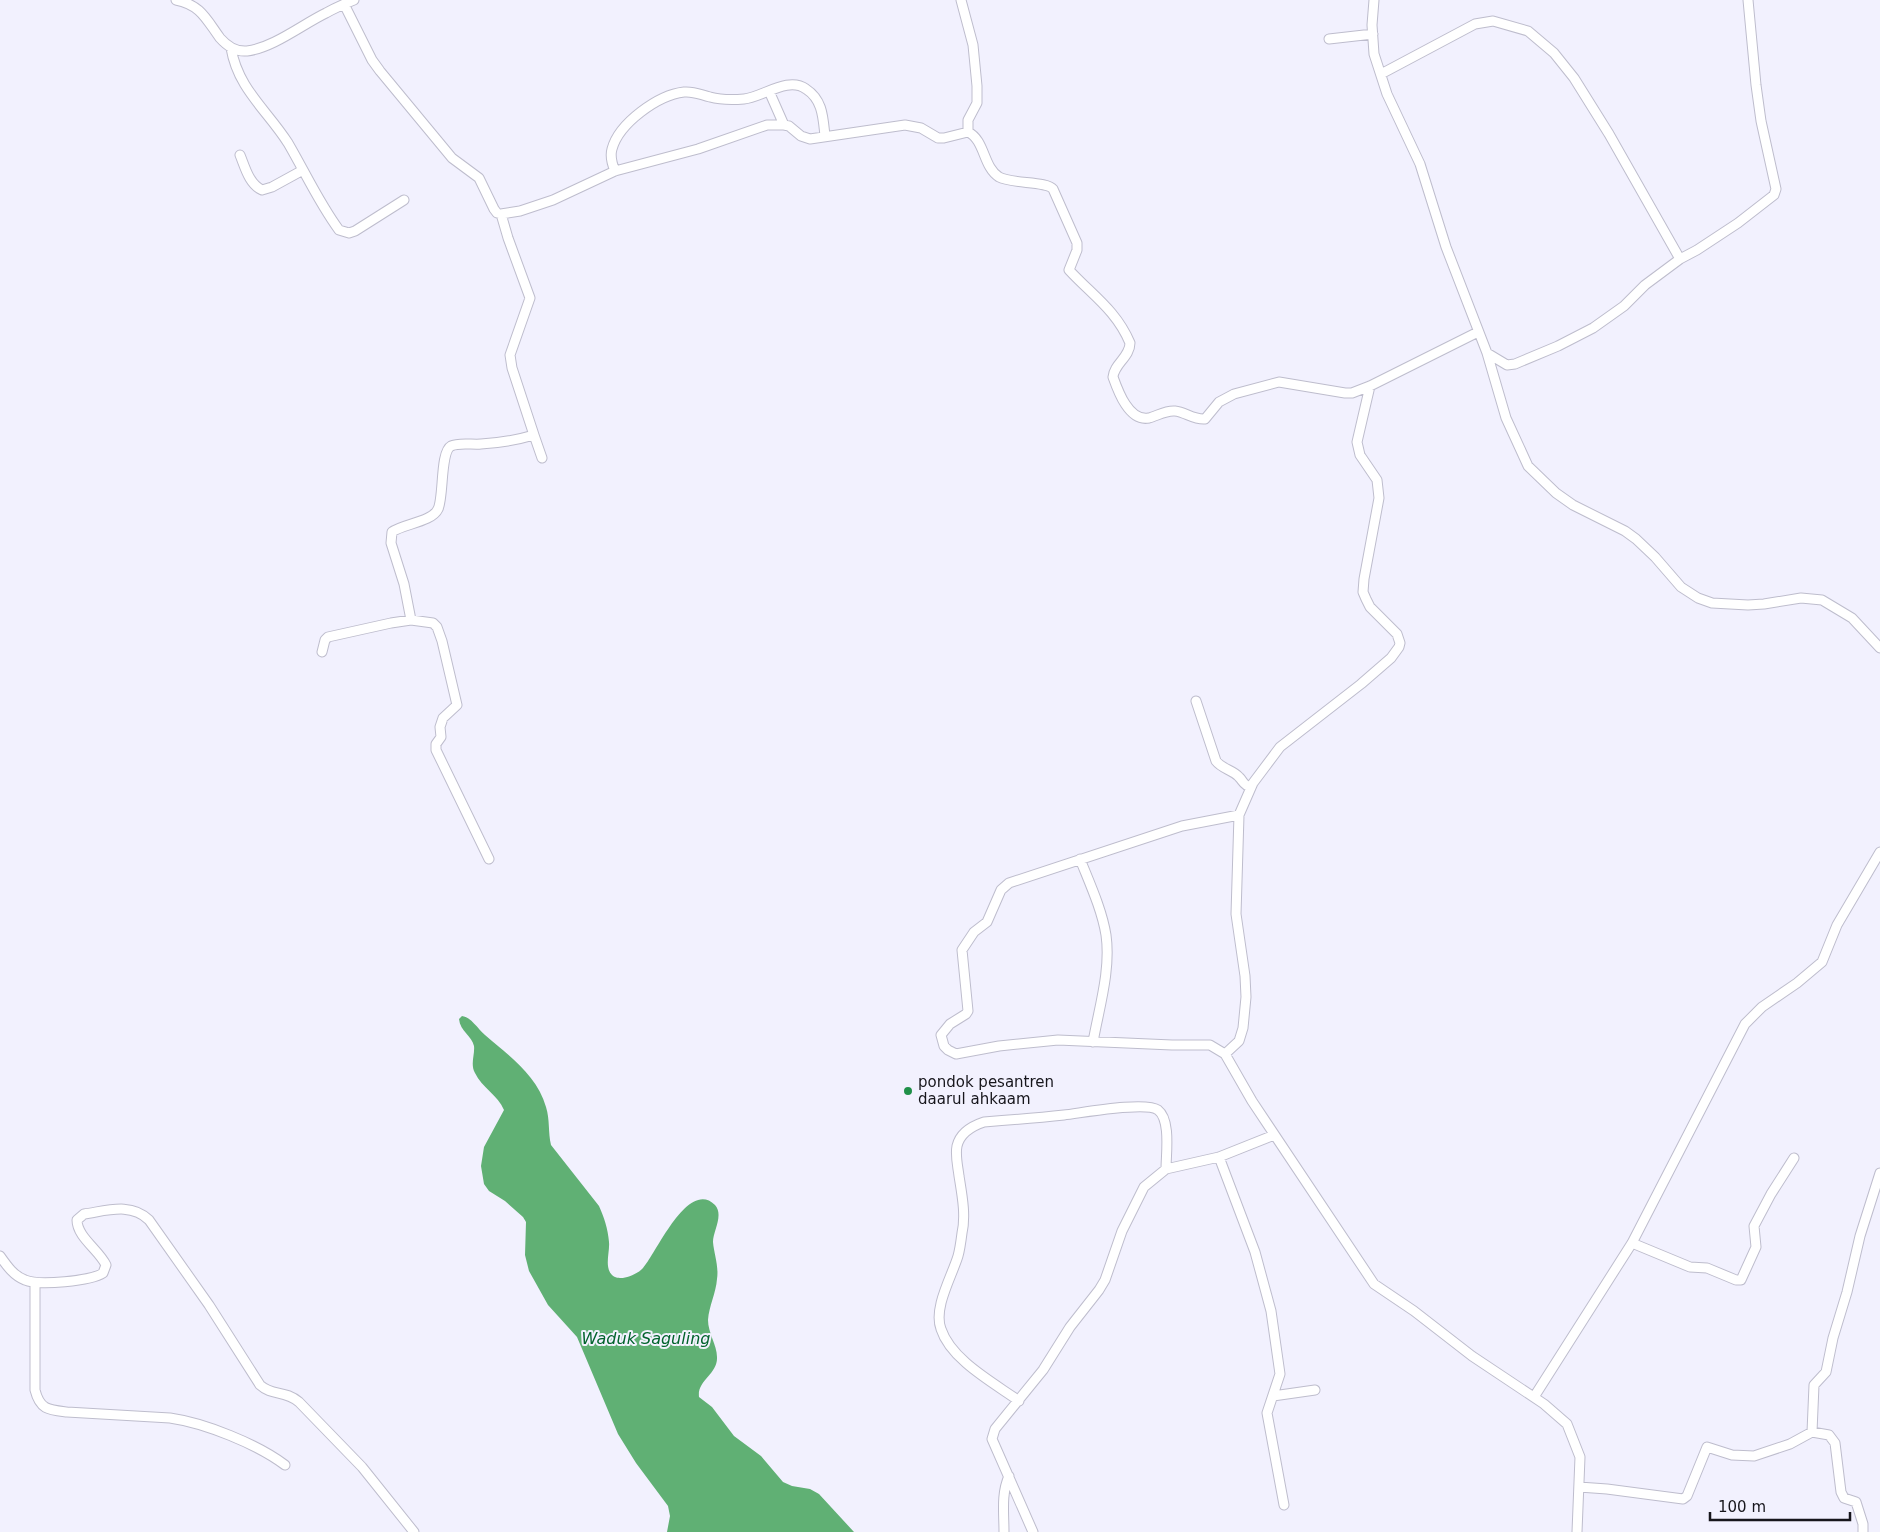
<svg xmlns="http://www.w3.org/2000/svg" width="1880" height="1532" viewBox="0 0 1880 1532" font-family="'DejaVu Sans',sans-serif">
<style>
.water{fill:#60b074}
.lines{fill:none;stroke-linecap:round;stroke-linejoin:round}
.minor-casing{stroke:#bebdcd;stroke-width:11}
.minor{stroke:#fff;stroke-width:9}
.poi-dot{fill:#209049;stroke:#f2f1fe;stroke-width:2}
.labels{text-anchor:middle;stroke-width:4;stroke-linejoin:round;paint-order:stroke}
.poi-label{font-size:15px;fill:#17161c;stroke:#f2f1fe;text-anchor:start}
.water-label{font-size:16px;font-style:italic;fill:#02632c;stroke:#f2f1fe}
</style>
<rect width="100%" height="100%" fill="#f2f1fe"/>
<path class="water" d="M462,1016C471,1017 478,1029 485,1035C508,1055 537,1075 546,1107C550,1120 548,1132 551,1145L599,1206C604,1217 608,1229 609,1242C610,1252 604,1267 612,1275C615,1278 619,1278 623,1278C629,1277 639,1273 643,1268C656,1254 688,1178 715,1205C724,1215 713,1231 713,1242C714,1254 719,1266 717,1279C716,1293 709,1306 708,1320C708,1333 717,1345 717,1357C718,1374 697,1380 699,1397L712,1407L734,1436L761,1456L783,1482L792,1486L810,1489L819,1494L854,1532H667L670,1516L668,1506L636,1463L618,1434L577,1337L548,1305L529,1271L525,1255L526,1222L523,1217L505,1201L489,1191L484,1184L481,1166L484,1147L504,1110C498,1095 482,1088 475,1073C470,1064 475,1055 474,1046C472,1036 460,1031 459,1019Z"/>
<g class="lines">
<defs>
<path id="minor" d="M176,0C201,5 206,19 220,38C227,46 236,52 247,51C273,48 303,24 326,13C335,8 344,4 354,0
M961,0L973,45L977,86V103L968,120V132C985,140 983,167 999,177C1012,184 1047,181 1053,189L1077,243V250L1069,270C1092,295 1116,310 1130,343C1130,357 1114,364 1113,377C1118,391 1129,422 1149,418C1157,416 1166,410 1175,411C1185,412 1194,420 1205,419L1219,402L1234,394L1279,382L1345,393H1352L1370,386L1478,332
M1374,0L1372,25L1374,54L1387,94L1420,164L1446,247L1487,353L1506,418L1528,466L1556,493L1573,505L1625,531L1636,539L1655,557L1681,587L1698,598L1712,603L1748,605L1764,604L1801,598L1822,600L1852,618L1880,648
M344,4L372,60L380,71L452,158L479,178L494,209L497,213L501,214L520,211L553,200L615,171L698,149L767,125H784L789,126L801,136L810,139L905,125L921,128L938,138H944L968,132
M1329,39L1373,34
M231,48C238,89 267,110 288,143C305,172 319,203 339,230L349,233L355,231L404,200
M1381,74L1475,24L1493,21L1528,31L1554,53L1574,78L1609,134L1680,259
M769,91L784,125
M240,155C245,167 249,184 262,190L272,187L303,170
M615,171C612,164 610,156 612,149C619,123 658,95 684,92C694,91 701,95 710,97C721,100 733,100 744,99C763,97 788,76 806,89C823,100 823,118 825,136
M1487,353L1507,365L1515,364L1558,346L1593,328L1624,306L1645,285L1680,259L1697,250L1738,223L1774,195L1776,189L1761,121L1756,85L1748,0
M1370,386L1357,442L1360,455L1377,480L1379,498L1364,579L1363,592L1366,599L1370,607L1397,634L1400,643L1399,647L1391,658L1361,684L1280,747L1253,783L1239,815L1182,826L1009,883L1001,890L987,922L974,932L962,950L968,1011L966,1014L950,1024L941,1035L944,1046L948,1050L956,1054L999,1046L1058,1040L1172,1045H1210L1225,1054L1252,1101L1374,1284L1414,1311L1472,1356L1544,1404L1567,1424L1580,1457L1577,1532
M534,435L542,458
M411,620L404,584L391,543L392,532C403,524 432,522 438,509C444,497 440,452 451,446C459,442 473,445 481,444C499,443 517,440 534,435L512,368L510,355L530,298L508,238L501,214
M322,652L325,640L328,637L391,623L411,620L433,623L437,627L442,641L457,705L443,718L440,727L441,737L436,744V750L489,859
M1196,701L1216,761C1222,769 1233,770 1239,777C1244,782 1243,785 1251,787
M1080,859C1090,884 1102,910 1106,935C1111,970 1099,1008 1093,1042
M1225,1054L1239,1041L1243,1028L1246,997L1245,976L1236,914L1239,815
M1219,1157L1255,1252L1271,1311L1280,1374L1267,1413L1284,1505
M1632,1243L1690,1267L1707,1268L1736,1280H1741L1756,1247L1754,1226L1771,1194L1794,1158
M0,1256C7,1266 14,1276 25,1280C39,1286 91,1281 103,1273L106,1265C99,1250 77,1237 77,1220L84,1214C106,1211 131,1202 149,1220L209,1305L260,1385C272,1396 285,1390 299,1402L362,1467L414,1532
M35,1283V1390C40,1410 49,1410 67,1412L170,1418C205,1423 257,1444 285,1465
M1273,1396L1315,1390
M1534,1397L1632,1243L1745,1024L1762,1007L1797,983L1822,962L1837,925L1880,852
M1019,1401C994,1383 951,1360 941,1329C933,1308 952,1276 958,1256C960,1249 961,1241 962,1233C966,1215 962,1195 959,1176C958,1167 955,1156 957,1146C960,1133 972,1126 984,1122C1011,1120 1037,1118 1064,1115C1082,1113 1145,1101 1158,1110C1171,1120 1166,1154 1166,1169
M1812,1432L1814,1385L1826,1372L1833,1338L1847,1292L1860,1236L1880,1173
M1579,1487L1607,1489L1683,1499L1687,1496L1707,1447L1732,1455L1754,1456L1790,1444L1812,1432L1829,1435L1835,1443L1841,1492L1844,1498L1856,1502L1863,1524V1532
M1004,1532C1004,1513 1001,1494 1009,1476
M1033,1532L992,1439L995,1429L1043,1370L1070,1327L1099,1290L1105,1280L1122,1231L1144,1187L1166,1169L1219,1157L1274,1135"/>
</defs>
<use href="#minor" class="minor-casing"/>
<use href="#minor" class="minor"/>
</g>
<circle class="poi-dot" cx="908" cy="1091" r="5"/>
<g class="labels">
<g class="poi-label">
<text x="918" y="1087">pondok pesantren<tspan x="918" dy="17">daarul ahkaam</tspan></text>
</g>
<g class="water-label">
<text x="646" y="1344">Waduk Saguling</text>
</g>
</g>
<path d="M1710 1512v8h140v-8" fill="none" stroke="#17161c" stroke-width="2.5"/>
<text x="1718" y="1512" font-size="15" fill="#17161c" stroke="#f2f1fe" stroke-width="4" paint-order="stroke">100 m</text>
</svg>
